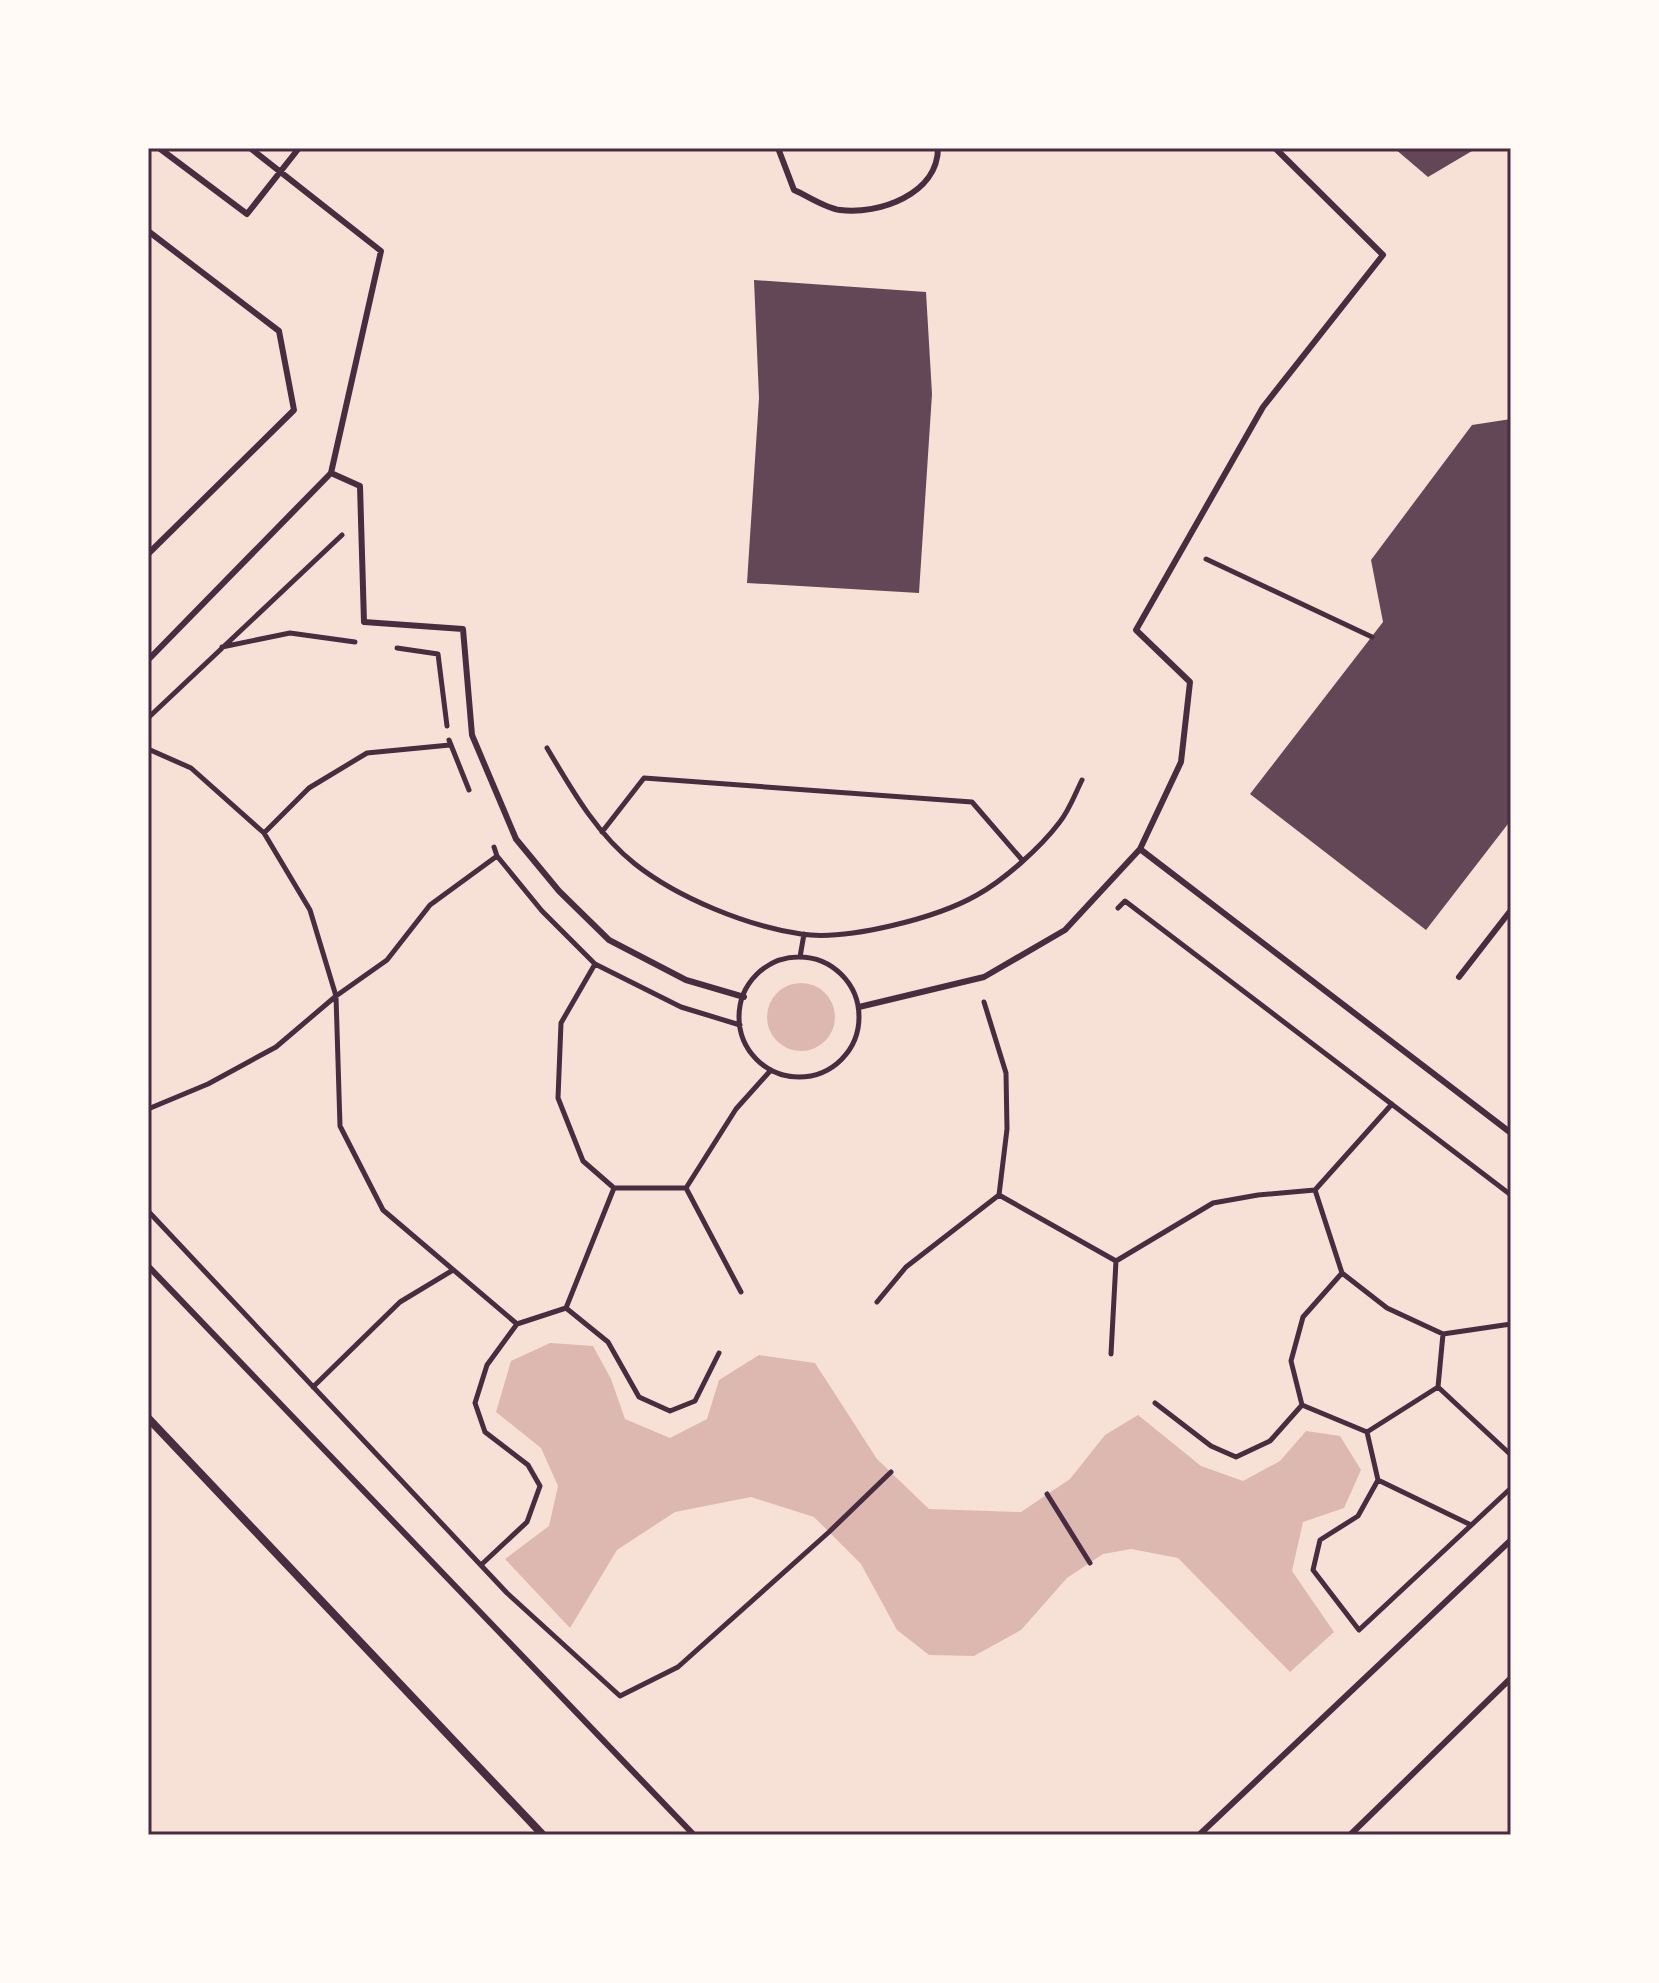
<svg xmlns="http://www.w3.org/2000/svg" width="1659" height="1983" viewBox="0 0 1659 1983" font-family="'Sofia Sans Condensed',sans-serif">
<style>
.water{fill:#dcb8b0}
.building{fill:#644757}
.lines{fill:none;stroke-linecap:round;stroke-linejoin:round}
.path{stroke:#4a2c40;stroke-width:5}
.service{stroke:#4a2c40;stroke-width:6}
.minor{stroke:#4a2c40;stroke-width:8}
.neatline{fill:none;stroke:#4a2c40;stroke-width:3}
</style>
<rect width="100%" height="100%" fill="#f7e1d7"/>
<path class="water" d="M767 1017a34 34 0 1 1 68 0a34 34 0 1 1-68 0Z
M550,1343L593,1346L611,1379L625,1419L670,1438L707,1419L719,1380L759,1355L815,1363L877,1459L929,1509L1021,1512L1070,1479L1105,1435L1138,1415L1201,1466L1243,1481L1280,1461L1306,1431L1340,1436L1361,1470L1344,1508L1303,1522L1292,1571L1334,1632L1290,1672L1178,1558L1131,1549L1103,1554L1067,1578L1021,1630L974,1656L929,1655L897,1630L861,1564L814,1517L751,1497L675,1512L617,1550L570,1628L505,1559L549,1526L558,1486L541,1448L496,1412L511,1361Z"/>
<path class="building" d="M1394,148H1477L1428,177Z
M754,280L926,292L932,394L919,593L747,583L759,398Z
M1511,419V820L1426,930L1250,794L1383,622L1371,560L1472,425Z"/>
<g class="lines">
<path class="path" d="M1206,559L1372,637
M222,647L290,633L355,642
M397,648L438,654L447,726
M148,718L342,535
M449,740L469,790
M547,748C572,790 596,833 635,864C678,898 747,926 801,934C847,941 937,918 977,895C1004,880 1040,848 1059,823C1069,811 1075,794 1082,780
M148,749L191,768L264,833L310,910L336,996L340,1126L383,1210L517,1324L566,1308L608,1342L639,1397L670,1411L695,1401L719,1353
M602,832L644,778L972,802L1023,861
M264,833L309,788L367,753L450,745
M494,847L497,856L542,911L595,964L681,1007L740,1025
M1118,908L1125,901L1511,1195
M800,957L804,934
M739 1017a60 60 0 1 1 120 0a60 60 0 1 1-120 0Z
M595,964L561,1023L558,1098L583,1161L614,1188H686
M148,1109L208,1084L276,1047L336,996L387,960L430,905L497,856
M1315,1190L1342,1273L1387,1308L1443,1334L1511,1324
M999,1195L1116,1261L1111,1354
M148,1211L507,1593L620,1696L678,1667L829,1532L891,1472
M1116,1261L1213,1203L1258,1195L1315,1190L1392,1104
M741,1292L686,1188L736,1109L771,1070
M877,1302L906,1267L999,1195L1007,1129L1006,1073L984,1002
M566,1308L614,1188
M313,1387L400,1302L453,1270
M1438,1387L1511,1455
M1155,1403L1211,1446L1236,1457L1270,1441L1302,1405L1367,1432L1378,1480L1358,1516L1320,1540L1313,1570L1359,1630L1511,1488
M1302,1405L1291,1361L1303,1317L1342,1273
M1367,1432L1438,1387L1443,1334
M1378,1480L1471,1525
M1047,1494L1090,1563
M481,1565L527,1522L540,1486L528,1465L485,1432L475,1403L487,1365L517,1324"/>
<path class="service" d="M159,148L247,214L299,148
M778,148L794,190C808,196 825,208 840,210C879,215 938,194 938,148
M148,231L279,331L294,410L148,554
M331,473L360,486L364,622L463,629L472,735L516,839L559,891L609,940L686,980L744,997
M148,660L331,473L381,251L250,148
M1140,849L1511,1133
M1459,977L1511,910
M859,1007L984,977L1065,930L1140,849L1181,762L1190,682L1136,630L1263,407L1383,255L1275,148
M148,1266L694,1835
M1199,1835L1511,1540
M1350,1835L1511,1678"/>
<path class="minor" d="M148,1418L543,1835"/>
</g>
<rect width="1659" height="1983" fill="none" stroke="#fffaf5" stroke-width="300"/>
<rect x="150" y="150" width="1359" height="1683" class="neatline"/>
</svg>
